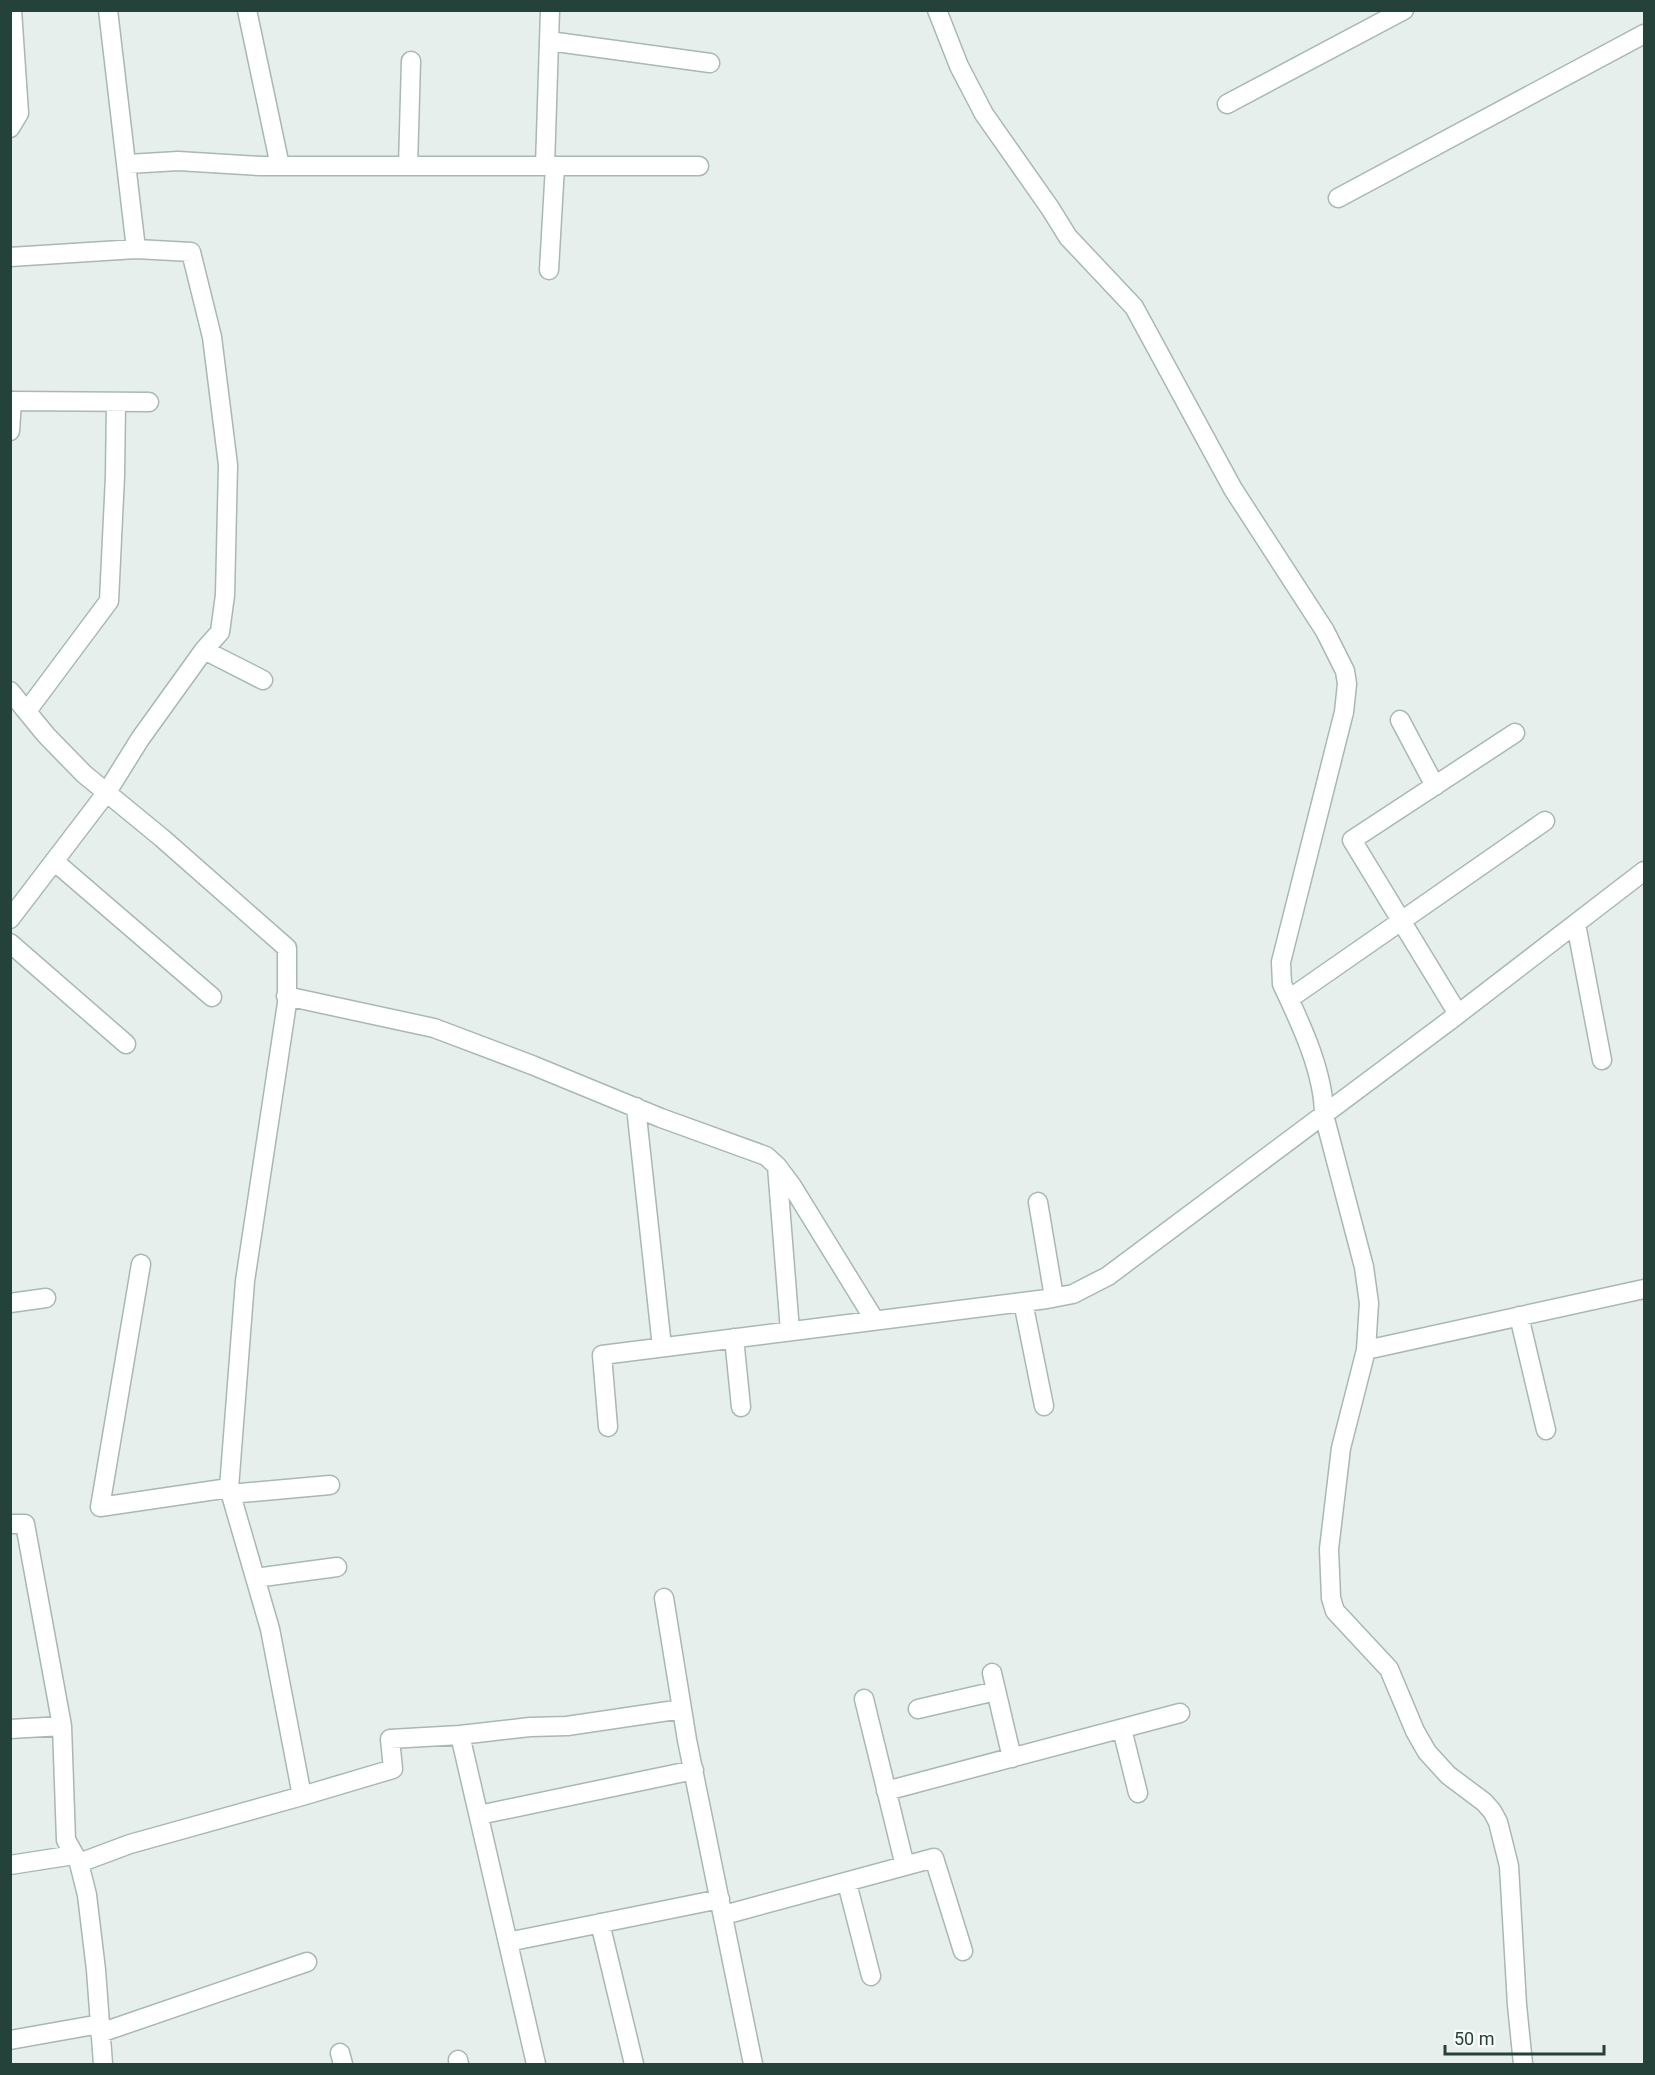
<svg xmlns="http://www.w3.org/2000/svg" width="1655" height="2075" viewBox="0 0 1655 2075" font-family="Roboto,sans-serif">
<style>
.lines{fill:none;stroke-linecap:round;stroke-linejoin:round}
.minor-casing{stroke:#a8b8b2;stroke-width:21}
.minor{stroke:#fff;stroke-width:18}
</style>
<rect width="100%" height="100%" fill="#e6efeb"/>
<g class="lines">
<defs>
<path id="minor" d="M108,10L136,249
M247,10L280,166
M937,10L959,66L984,114L1050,208L1068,237L1134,307L1233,489L1325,631L1345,671L1347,684L1344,712L1281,962L1282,984C1300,1022 1324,1072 1324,1115L1364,1267L1369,1303L1366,1350L1341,1448L1329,1549L1331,1598L1335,1611L1389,1669L1415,1731L1427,1752L1448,1775L1484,1802L1492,1811L1498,1822L1509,1866L1517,2005L1523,2064
M549,41L710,63
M1227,104L1404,10
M10,128L19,113L12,10
M128,164L178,161L260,166H699
M408,166L411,61
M545,166L550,10
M1338,198L1644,34
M10,257L136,249L191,252L212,337L228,465L225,595L220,632L204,650L140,739L107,792L10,919
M549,270L555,166
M10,401L149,402
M10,431L12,401
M204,650L263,680
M10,691L46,735L84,774L162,838L287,948V1003L245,1281L229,1488L270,1629L302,1796L130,1844L79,1863
M27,711L109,601L115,476L116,402
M1400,720L1435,786
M54,861L212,997
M1576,924L1602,1060
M10,943L126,1044
M286,996L434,1028L532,1065L661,1118L766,1156L777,1166L792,1186L874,1319
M1289,999L1545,821
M1458,1014L1352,840L1515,733
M636,1107L662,1347
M777,1166L790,1331
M1038,1202L1054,1297
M141,1264L100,1507L229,1488
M1023,1302L1044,1406
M10,1303L46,1298
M1519,1316L1546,1430
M734,1338L741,1407
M1366,1350L1644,1289
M608,1427L602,1355L1047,1299L1073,1294L1108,1276L1453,1018L1644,871
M230,1494L330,1485
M10,1524H25L62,1726L66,1840L79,1863L87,1895L96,1970L103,2064
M255,1578L337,1567
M664,1598L687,1740L753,2064
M992,1673L1012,1758
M864,1699L905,1866
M918,1709L996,1691
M10,1729L62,1726
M1122,1729L1138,1793
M886,1791L1180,1713
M302,1796L393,1769L390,1739L460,1735
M479,1815L694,1770
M10,1865L74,1855
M847,1883L871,1976
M724,1915L934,1858L963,1951
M600,1923L634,2064
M508,1942L720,1899
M100,2033L307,1962
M10,2040L100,2024
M340,2053L343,2064
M458,2060L459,2064
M536,2064L460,1735L530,1727L567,1726L682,1709"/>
</defs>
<use href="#minor" class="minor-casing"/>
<use href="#minor" class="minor"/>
</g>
<rect width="1655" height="2075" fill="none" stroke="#24423a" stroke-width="24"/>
<path d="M1445 2045v9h159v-9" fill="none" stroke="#24423a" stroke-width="3"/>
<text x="1454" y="2045" font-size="18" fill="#24423a" stroke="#f7fbf9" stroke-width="4.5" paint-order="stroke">50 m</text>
</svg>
